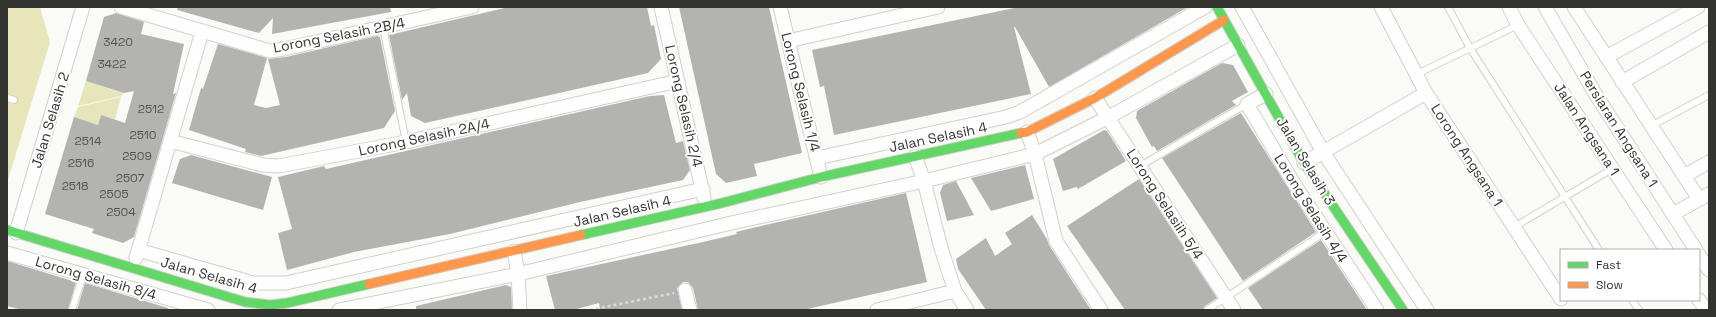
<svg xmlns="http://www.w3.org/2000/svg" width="1716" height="317" viewBox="0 0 1716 317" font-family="'Space Grotesk',sans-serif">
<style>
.green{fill:#e7e6bb}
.building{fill:#b3b3b0}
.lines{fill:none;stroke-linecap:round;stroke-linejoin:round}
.lane-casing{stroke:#d0d0cc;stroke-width:8}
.street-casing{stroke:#d0d0cc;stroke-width:15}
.fast-casing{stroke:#d0d0cc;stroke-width:11}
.slow-casing{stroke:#d0d0cc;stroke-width:11}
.path{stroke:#dbdbda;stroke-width:2.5;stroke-dasharray:3 3;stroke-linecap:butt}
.lane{stroke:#fefefe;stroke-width:6}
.street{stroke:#fefefe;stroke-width:13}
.fast{stroke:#63d668;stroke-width:9}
.slow{stroke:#ff974d;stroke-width:9}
.labels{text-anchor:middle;stroke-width:4;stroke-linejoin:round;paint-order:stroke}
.number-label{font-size:12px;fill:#535350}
.street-label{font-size:14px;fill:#333330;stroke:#fff}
</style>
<rect width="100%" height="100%" fill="#fafaf6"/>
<path class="green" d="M7,7H40L50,42L7,183Z
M86,81L123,93L122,96L78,106Z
M121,97L115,120L101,115L98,125L74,117L78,107Z"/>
<path class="building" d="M178,7H390L391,12L272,34L273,18L259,33L177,10Z
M509,7H647L651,26L654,25L661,59L648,73L425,123L411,116L407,93L402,100L389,35Z
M679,7H769L802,153L754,164L757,176L726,183L716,174Z
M1019,7H1188L1049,87L1015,27H1014L1031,94L834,135L824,86L820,87L812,50Z
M116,13L144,22L141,34L184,44L173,94L176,93L134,237L123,243L92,233L94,229L45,214L74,117L98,125L101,115L125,123L134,91L124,93L86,81L104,17Z
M377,36L380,37L395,111L384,128L261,156L245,152L246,149L189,130L201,88L203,89L218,44L267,58L254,105L266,108L280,105L268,59L286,57Z
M1222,63L1233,65L1248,92L1232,101L1236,105L1157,151L1154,146L1152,147L1136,118L1137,111Z
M664,95L676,143L683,141L690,170L683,180L580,202L450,234L354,252L287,270L278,233L292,229L278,177L324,166L326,169L370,159L650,96Z
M1241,113L1316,232L1243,281L1162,158Z
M1104,130L1107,131L1126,161L1078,189L1077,187L1063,191L1053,159Z
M191,155L272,177L263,210L172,183L180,159Z
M1025,165L1034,199L991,211L971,178Z
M1139,179L1217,298L1205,306L1203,310H1125L1067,226Z
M956,181L974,215L947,221L940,193L943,185Z
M906,193L927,282L803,310H698L693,288L688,282H683L677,288L682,310H600L599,303L573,310H555L546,276L703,242L737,234L736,232L748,229Z
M1032,215L1047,239L1049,245L1091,310H986L958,269L956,259L986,238L995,256L1012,244L1005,233Z
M1321,240L1367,310H1263L1248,288Z
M7,261L76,282L68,310H22L7,306Z
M85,283L168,308V310H77Z
M506,285L511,287L512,310H416V306Z"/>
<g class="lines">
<defs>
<path id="lane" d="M1448,7L1470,48L1599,250
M383,27L406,142
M1417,74L1518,25
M7,98L14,100
M1651,126L1709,95
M1140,166L1247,104
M1514,227L1612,169
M1632,300L1639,310
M72,310L83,275
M1207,310L1325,232"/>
<path id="street" d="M121,7L270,51L284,49L472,7
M661,7L704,198
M780,7L821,177
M1242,7L1323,152L1427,310
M1381,7L1426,93L1561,299
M1509,7L1518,25L1666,250
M1545,7L1596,95L1696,250
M1574,7L1699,199
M788,41L938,7
M1606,57L1698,7
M1622,82L1709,32
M1266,94L1247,104L1293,182L1377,310
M1095,98L1234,310
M1027,132L1035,154L1056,241L1101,310
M170,141L263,165L279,166L406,142L678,81
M915,156L924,181L941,248L955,291L967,310
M817,158L1006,117L1020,112L1205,7
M1304,163L1426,93
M1684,176L1709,162
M1673,214L1709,194
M16,233L83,7
M138,250L253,283H286L703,189
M514,251L518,274L520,310
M7,253L208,310
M1699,255L1709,270
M136,258L202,32
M685,290L690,310
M1699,300L1706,310
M339,310L518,274L727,224L924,181L1035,154L1109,117L1238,45
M877,310L955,291"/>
<path id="fast" d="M1217,7L1304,163L1403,310
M7,230L245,302L270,305L287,303L369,284
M581,235L722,203L821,177L1021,133"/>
<path id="slow" d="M1021,133L1027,132L1095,98L1224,20
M369,284L581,235"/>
</defs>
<use href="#lane" class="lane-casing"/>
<use href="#street" class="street-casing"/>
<use href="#fast" class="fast-casing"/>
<use href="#slow" class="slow-casing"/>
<path class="path" d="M590,310L674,293"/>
<use href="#lane" class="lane"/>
<use href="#street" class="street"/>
<use href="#fast" class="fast"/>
<use href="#slow" class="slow"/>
</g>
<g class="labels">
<g class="number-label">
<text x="118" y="46">3420</text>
<text x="112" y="68">3422</text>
<text x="151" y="113">2512</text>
<text x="143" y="139">2510</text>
<text x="88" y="145">2514</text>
<text x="137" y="160">2509</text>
<text x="81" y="167">2516</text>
<text x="130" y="182">2507</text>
<text x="75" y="190">2518</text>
<text x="114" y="198">2505</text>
<text x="121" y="216">2504</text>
</g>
<g class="street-label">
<text transform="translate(339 35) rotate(-11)" y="5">Lorong Selasih 2B/4</text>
<text transform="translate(801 92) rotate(76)" y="5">Lorong Selasih 1/4</text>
<text transform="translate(684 106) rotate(77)" y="5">Lorong Selasih 2/4</text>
<text transform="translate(50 120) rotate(-73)" y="5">Jalan Selasih 2</text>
<text transform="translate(1587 129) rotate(57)" y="5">Jalan Angsana 1</text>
<text transform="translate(1619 129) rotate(58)" y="5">Persiaran Angsana 1</text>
<text transform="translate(424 137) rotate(-12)" y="5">Lorong Selasih 2A/4</text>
<text transform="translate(938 137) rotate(-12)" y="5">Jalan Selasih 4</text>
<text transform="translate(1467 155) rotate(57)" y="5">Lorong Angsana 1</text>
<text transform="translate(1306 161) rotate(59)" y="5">Jalan Selasih 3</text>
<text transform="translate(1165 204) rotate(57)" y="5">Lorong Selasiih 5/4</text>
<text transform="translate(1311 208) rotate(58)" y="5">Lorong Selasih 4/4</text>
<text transform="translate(622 211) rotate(-13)" y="5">Jalan Selasih 4</text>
<text transform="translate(209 275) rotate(16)" y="5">Jalan Selasih 4</text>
<text transform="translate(96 278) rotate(16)" y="5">Lorong Selasih 8/4</text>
</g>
</g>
<rect width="1716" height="317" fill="none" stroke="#333330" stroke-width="16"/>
<rect x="1560" y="249" width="140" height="52" fill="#ffffff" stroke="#adadac"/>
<rect x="1568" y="262" width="20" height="6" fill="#63d668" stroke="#adadac"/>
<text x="1596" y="269" font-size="12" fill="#333330">Fast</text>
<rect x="1568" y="282" width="20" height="6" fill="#ff974d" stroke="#adadac"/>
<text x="1596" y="289" font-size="12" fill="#333330">Slow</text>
</svg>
